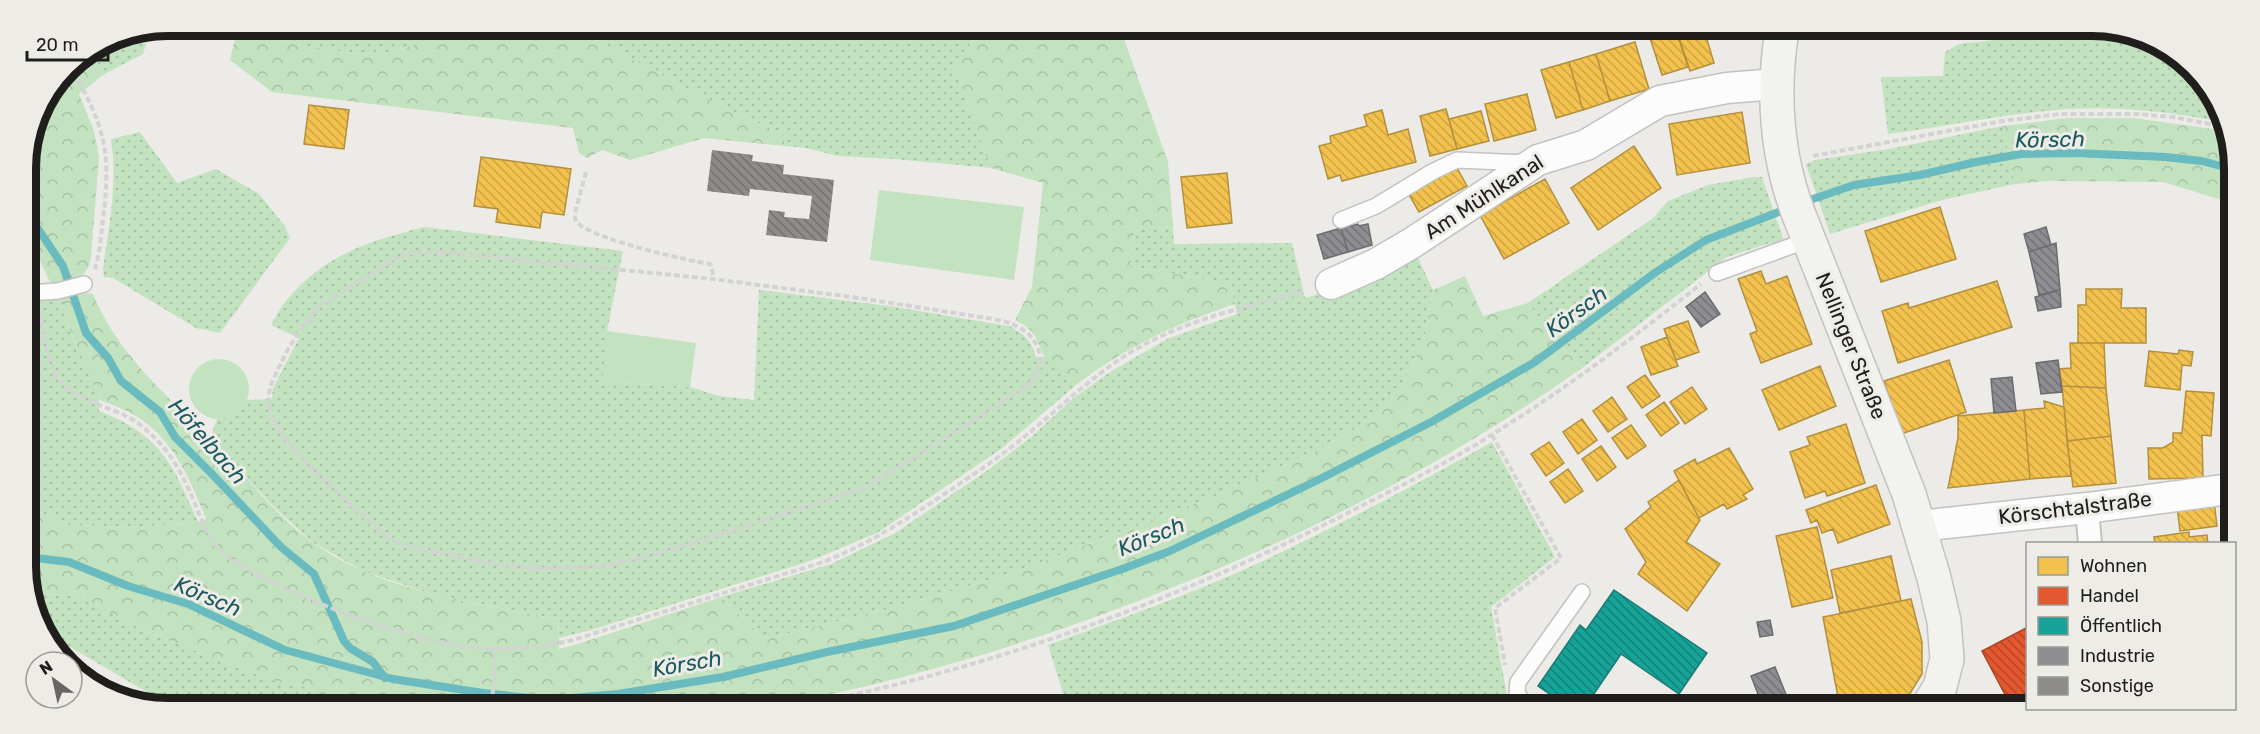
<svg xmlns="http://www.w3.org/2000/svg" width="2260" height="734" viewBox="0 0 2260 734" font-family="Rubik,sans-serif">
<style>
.grass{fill:url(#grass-dots)}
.forest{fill:url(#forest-crowns)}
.pitch{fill:#c3e2c0}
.homes{fill:url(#homes-back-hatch);stroke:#b3903f;stroke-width:1.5}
.shops{fill:url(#shops-back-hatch);stroke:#a94629;stroke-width:1.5}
.public{fill:url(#public-back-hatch);stroke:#197b73;stroke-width:1.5}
.industry{fill:url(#industry-back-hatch);stroke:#6c6c6f;stroke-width:1.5}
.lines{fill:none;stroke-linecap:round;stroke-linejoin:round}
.stream{stroke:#69bbbf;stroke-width:8}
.building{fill:url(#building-back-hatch)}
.service-casing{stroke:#c3c2c0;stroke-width:18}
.pedestrian-casing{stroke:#c3c2c0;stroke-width:26}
.minor-casing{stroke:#c3c2c0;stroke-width:33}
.secondary-casing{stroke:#c3c2c0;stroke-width:36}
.path{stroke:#d3d3d3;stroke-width:4;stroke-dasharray:6 3;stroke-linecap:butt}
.service{stroke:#fcfcfc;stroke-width:15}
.pedestrian{stroke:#fcfcfc;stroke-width:22}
.minor{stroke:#fcfcfc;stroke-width:30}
.secondary{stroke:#f2f3ee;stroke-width:33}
.labels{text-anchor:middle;stroke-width:6;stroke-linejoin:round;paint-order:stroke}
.street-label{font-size:21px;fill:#1f1e1d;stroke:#edece7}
.water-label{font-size:22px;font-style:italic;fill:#1b5a5e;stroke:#edece7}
.rim{fill:none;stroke:#1f1e1d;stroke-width:8}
</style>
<defs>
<pattern id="grass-dots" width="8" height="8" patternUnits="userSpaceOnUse" patternTransform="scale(1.5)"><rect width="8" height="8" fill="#c3e2c0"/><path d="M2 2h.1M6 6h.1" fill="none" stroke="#a7c1a5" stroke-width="1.8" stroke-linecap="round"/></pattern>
<pattern id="forest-crowns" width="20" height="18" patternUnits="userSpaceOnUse" patternTransform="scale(1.5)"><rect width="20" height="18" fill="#c3e2c0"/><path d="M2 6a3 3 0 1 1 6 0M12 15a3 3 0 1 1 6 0" fill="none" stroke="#a7c1a5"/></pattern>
<pattern id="homes-back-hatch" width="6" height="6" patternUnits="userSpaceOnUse" patternTransform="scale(1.5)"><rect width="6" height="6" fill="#f2c14e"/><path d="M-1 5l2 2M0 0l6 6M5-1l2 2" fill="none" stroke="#cfa544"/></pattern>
<pattern id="shops-back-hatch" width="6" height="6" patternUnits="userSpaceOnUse" patternTransform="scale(1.5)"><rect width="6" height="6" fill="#e4572e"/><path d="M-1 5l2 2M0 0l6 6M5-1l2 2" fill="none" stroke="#b84727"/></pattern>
<pattern id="public-back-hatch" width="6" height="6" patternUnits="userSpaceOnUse" patternTransform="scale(1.5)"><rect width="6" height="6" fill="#17a398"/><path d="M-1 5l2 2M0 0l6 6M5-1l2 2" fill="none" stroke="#14847b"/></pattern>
<pattern id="industry-back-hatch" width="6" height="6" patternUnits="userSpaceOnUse" patternTransform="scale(1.5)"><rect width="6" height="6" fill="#8d8d92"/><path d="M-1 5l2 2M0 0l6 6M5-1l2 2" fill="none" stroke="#737377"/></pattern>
<pattern id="building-back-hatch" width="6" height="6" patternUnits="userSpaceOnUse" patternTransform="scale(1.5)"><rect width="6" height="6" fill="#8e8c8a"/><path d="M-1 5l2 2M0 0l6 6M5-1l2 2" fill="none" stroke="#737270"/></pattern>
</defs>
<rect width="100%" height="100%" fill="#ecebe8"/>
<path class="grass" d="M168,26H478L375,57L236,34L147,41L143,54L103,75L90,52L114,36Z
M571,27L983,28L954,65L991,168L895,159L838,156L806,148L784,146L785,135L715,103Z
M2020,30H2129L2199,74L2222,122C2171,112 2121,106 2068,109C2008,113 1948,126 1888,134L1881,77L1943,76L1945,52L1959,44L2020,37Z
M2003,126L2015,184L1942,200L1830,234L1806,164L1815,160L1889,149Z
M140,132L177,183L216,169L259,194L284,225L290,238L220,333L196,328L113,278L104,277L103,269C109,225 118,183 111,139Z
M1754,177H1762L1785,244L1770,243L1727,257L1582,368L1553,337L1528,303L1652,219L1668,201L1708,185Z
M1173,226L1174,244L1292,243L1305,298L1333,290L1414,249L1433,290L1425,334L1414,362L1399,389L1376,417L1314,452L1223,493L1013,573L893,608L764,639L721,597L831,564L895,533L988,470L1031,437L1075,397L1110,372L1167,339L1237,314L1230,283L1131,267L1134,231Z
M424,227L623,251L607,331L603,382L690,387L719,396L754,400L759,290L889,306L1009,326C1023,333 1032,341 1036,357H1045L1075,386L1001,449L877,533L810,561L588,631L559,638L558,619L438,596L363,571L312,542L273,506L210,438L217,419C230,418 241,411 247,400L272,399L273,388L299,338L271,325C277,315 283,303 291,295C330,252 371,241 424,227Z
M63,298C65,305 65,314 67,321C75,351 102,379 99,411C161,435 173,464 198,522L140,527L64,525L28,506L27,299Z
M1492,442L1555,557L1491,607L1509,707L1067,706L1048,645C1117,620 1186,596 1252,566C1334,528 1413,486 1492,442Z
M28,592L80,597L150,633L271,680L310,688L314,697L310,704H167L48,634Z"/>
<path class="forest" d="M478,26L571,27L715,103L785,135L784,146L704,138L630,160L602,150L587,158L579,153L573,128L272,92L230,60L236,34L375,57Z
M983,28H1120L1168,162L1173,226L1134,231L1131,267L1230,283L1235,304C1175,324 1125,347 1075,386C1067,379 1049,365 1044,356C1035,336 1036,331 1015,320L1032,287L1043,183L991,168L954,65Z
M90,52L103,75L79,94L94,131L99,157L91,257L89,266L83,275L51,284L26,232V159L37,113L68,67Z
M2067,118H2133L2227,131L2232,141V203L2163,182L2050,181L2015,184L2003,126Z
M1465,276L1483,316L1528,303L1553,337L1582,368C1444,466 1291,543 1133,603C1017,647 898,683 776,705L355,704L314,697L310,688L271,680L150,633L80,597L28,592V506L64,525L140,527L198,522L206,519C191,481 174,441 139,418C127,410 113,405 100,400L67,322L63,298L87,293L93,294C118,354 164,393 210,438C244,472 273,514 312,542C381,592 477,603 558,619L559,649L584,642L721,597L764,639L893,608L1013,573L1223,493L1314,452L1376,417L1399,389L1414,362L1425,334L1433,290Z"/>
<path class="pitch" d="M879,190L1024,207L1014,280L870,260Z
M607,331L696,343L690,387L602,382Z
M189 389a30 30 0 1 1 60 0a30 30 0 1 1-60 0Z"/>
<path class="homes" d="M1692,29H1704L1714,63L1690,71L1678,34Z
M1676,30L1688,67L1662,75L1650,38Z
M1818,30H1898L1897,39L1818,33Z
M1635,42L1649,89L1610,101L1596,54Z
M1596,54L1610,101L1583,110L1569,62Z
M1569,62L1583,110L1556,118L1541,70Z
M1527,94L1536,130L1494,141L1485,104Z
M309,105L349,110L344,149L304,144Z
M1446,109L1457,149L1430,156L1420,116Z
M1382,110L1388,135L1408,129L1416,162L1342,181L1340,175L1328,179L1319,146L1331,143L1330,136L1367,126L1364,115Z
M1481,111L1489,141L1457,149L1449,119Z
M1742,112L1750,163L1677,175L1669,124Z
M1634,146L1661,188L1598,230L1571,188Z
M481,157L571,169L564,215L542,212L540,228L496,222L498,209L474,206Z
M1456,166L1467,186L1419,212L1408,193Z
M1227,173L1232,223L1187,228L1181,177Z
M1545,179L1569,223L1504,259L1480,215Z
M1940,207L1956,259L1881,282L1865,231Z
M1761,271L1766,284L1787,276L1812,344L1761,363L1750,334L1757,331L1738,279Z
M1997,281L2012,327L1898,363L1882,311L1908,303L1909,308Z
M2086,289H2122L2121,308H2146V343H2078V305H2086Z
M1688,321L1699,352L1676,360L1664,329Z
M1667,337L1678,366L1651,375L1641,347Z
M2070,343H2104L2106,388L2062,386L2059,369L2071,368Z
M2179,350L2193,352L2191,366L2182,365L2180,390L2145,386L2149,351L2178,354Z
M1949,360L1966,412L1901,434L1884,381Z
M1820,366L1836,406L1779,430L1762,390Z
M1645,375L1660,396L1642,408L1627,387Z
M2062,386L2106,388L2111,436L2067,441Z
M1692,387L1707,409L1685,424L1670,402Z
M2186,391L2214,393L2211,436L2202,435L2203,478L2149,479L2148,448H2163L2173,442V433H2182Z
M1612,397L1627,419L1608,432L1593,411Z
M2044,401L2064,407L2071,476L2030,479L2024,410L2045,408Z
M1664,402L1679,423L1661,436L1646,415Z
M2024,410L2030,479L1948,488L1958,438V416Z
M1582,419L1597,440L1578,454L1563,432Z
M1846,424L1865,483L1827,496L1825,491L1805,498L1790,452L1810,445L1807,437Z
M1631,425L1646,446L1627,459L1612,438Z
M2111,436L2116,483L2073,487L2067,441Z
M1549,442L1564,463L1546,476L1531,454Z
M1601,446L1616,467L1597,481L1582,459Z
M1729,448L1753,489L1743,495L1747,499L1727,509L1724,504L1699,518L1674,471L1695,459L1697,464Z
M1568,469L1583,491L1565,503L1550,482Z
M1679,480L1700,520L1686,542L1720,564L1687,611L1638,574L1646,562L1625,529L1651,507L1648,502Z
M1876,485L1890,524L1838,543L1833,529L1822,533L1817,520L1811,523L1806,510Z
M2214,501L2217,526L2180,531L2177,506Z
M2230,502V518L2225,504Z
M1817,527L1833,598L1792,607L1776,536Z
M2189,532V537L2207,535L2208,544H2155L2154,537Z
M1891,556L1901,601L1840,613L1831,570Z
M1911,599L1922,642V674L1901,708H1840L1823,617Z"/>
<path class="shops" d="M2028,627V692L2009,702L1982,651Z"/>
<path class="public" d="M1614,590L1707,653L1679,694L1621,654L1585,707H1569L1538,686L1580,625L1586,630Z"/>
<path class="industry" d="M1358,224L1359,226L1368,224L1372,245L1348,252L1341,228Z
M2046,227L2051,245L2029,252L2024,234Z
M1341,228L1348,252L1324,259L1317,235Z
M2056,243L2060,290L2039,295L2029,252Z
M2060,290L2061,307L2038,311L2035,297Z
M1705,292L1720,314L1701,327L1686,307Z
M2058,360L2062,392L2041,394L2036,363Z
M2012,377L2016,411L1994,413L1991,379Z
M1770,620L1773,635L1760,637L1757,622Z
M1775,667L1791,707H1763L1751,676Z"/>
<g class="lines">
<path class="stream" d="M1801,203L1854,185L1920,175L1976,162L2021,154L2075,153L2165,157L2202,161L2232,169
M26,211L63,266L86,333L108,358L121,381L160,412L175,437L212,474L281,547L314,574L344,641L350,648L373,662L385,678
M28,557L69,562L128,586L188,604L285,650L393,679L483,693L549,700L618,694L723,677L827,652L954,626L1125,568L1170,551L1318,480L1433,421L1535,362L1656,272L1706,240L1789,208"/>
</g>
<path class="building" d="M712,150L753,155L752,161L784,165L783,174L834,180L827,242L766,235L769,210L785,212L784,217L809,219L812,196L750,189L749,196L707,191Z"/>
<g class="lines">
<defs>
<path id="service" d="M1341,220L1376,206L1432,172L1457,160L1528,163
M1717,273L1808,240
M27,293L58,291L84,284
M1937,694L1964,707
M1525,707L1517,692L1518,682L1582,592"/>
<path id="pedestrian" d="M2087,508L2090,544"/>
<path id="minor" d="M1331,284L1376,264L1412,243L1538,160L1586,145L1660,101L1727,88L1776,84
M1919,526L2087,508L2230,489"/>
<path id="secondary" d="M1782,30C1772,93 1776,155 1799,215L1909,494L1934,578L1944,621L1947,659L1940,687L1927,708"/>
</defs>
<use href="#service" class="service-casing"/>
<use href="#pedestrian" class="pedestrian-casing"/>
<use href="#minor" class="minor-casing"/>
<use href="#secondary" class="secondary-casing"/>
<path class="path" d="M70,65C104,126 112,149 103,219C101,235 100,253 95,269
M1813,156L2002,121L2060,114H2138L2173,117L2225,127
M586,172L575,213C575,218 574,218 577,222C591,239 685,260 710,264L712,267L713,279
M441,252L713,279L859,298L993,319C1003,321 1012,323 1020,328C1043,341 1048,370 1026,387L865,488L651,556L595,567L542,569L501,565L404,546L380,532L301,458L288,442L272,418L269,403V393L272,382L288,349L312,314L321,305L396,258L410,253Z
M40,311C43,329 45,348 51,364C63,399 98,402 126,416C137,421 147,430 155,438C174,457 185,480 195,504C201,519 207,536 218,547C258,588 407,639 465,647C500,651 538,648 573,640L823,562C871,543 907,519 949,491C969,477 990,464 1009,449C1055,414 1093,372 1145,344C1195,318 1250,305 1304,292
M1492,435L1561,558L1495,608L1505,665
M492,704L496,648
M804,705C999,667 1189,596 1365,504C1409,482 1452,460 1493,434C1566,389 1634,337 1701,284"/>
<use href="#service" class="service"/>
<use href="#pedestrian" class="pedestrian"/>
<use href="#minor" class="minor"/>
<use href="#secondary" class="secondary"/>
</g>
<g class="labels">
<g class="street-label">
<text transform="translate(1484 197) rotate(-33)" y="7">Am Mühlkanal</text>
<text transform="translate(1851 346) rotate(68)" y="7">Nellinger Straße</text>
<text transform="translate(2075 508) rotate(-7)" y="7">Körschtalstraße</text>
</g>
<g class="water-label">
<text transform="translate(2050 139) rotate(-1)" y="8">Körsch</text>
<text transform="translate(1576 311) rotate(-36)" y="8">Körsch</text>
<text transform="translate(208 441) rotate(49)" y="8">Höfelbach</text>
<text transform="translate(1151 536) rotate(-22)" y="8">Körsch</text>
<text transform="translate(208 596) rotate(23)" y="8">Körsch</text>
<text transform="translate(687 663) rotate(-10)" y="8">Körsch</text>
</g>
</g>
<path d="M0 0H2260V734H0ZM168 36H2092A132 132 0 0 1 2224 168V566A132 132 0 0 1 2092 698H168A132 132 0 0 1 36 566V168A132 132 0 0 1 168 36Z" fill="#edece7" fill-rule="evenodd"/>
<path class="rim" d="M168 36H2092A132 132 0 0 1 2224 168V566A132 132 0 0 1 2092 698H168A132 132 0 0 1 36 566V168A132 132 0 0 1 168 36Z"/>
<rect x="2026" y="542" width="210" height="168" fill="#edece7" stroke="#9b9a96" stroke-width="1.5"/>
<rect x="2038" y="557" width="30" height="18" fill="#f2c14e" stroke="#9b9a96" stroke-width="1.5"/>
<text x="2080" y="572" font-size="18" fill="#1f1e1d">Wohnen</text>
<rect x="2038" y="587" width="30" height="18" fill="#e4572e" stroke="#9b9a96" stroke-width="1.5"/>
<text x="2080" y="602" font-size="18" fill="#1f1e1d">Handel</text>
<rect x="2038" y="617" width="30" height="18" fill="#17a398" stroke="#9b9a96" stroke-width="1.5"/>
<text x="2080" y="632" font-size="18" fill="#1f1e1d">Öffentlich</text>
<rect x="2038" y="647" width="30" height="18" fill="#8d8d92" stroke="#9b9a96" stroke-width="1.5"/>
<text x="2080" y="662" font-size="18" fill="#1f1e1d">Industrie</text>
<rect x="2038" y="677" width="30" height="18" fill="#8e8c8a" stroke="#9b9a96" stroke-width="1.5"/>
<text x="2080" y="692" font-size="18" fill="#1f1e1d">Sonstige</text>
<g transform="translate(54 680) rotate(327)"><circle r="28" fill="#edece7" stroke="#9b9a96" stroke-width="1.5"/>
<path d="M0-4.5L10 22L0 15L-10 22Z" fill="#676664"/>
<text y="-9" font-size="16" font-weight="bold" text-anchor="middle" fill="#1f1e1d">N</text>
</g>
<path d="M27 51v9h81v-9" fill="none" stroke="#1f1e1d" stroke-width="3"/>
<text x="36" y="51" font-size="18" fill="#1f1e1d" stroke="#edece7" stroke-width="4.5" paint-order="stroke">20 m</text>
</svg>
